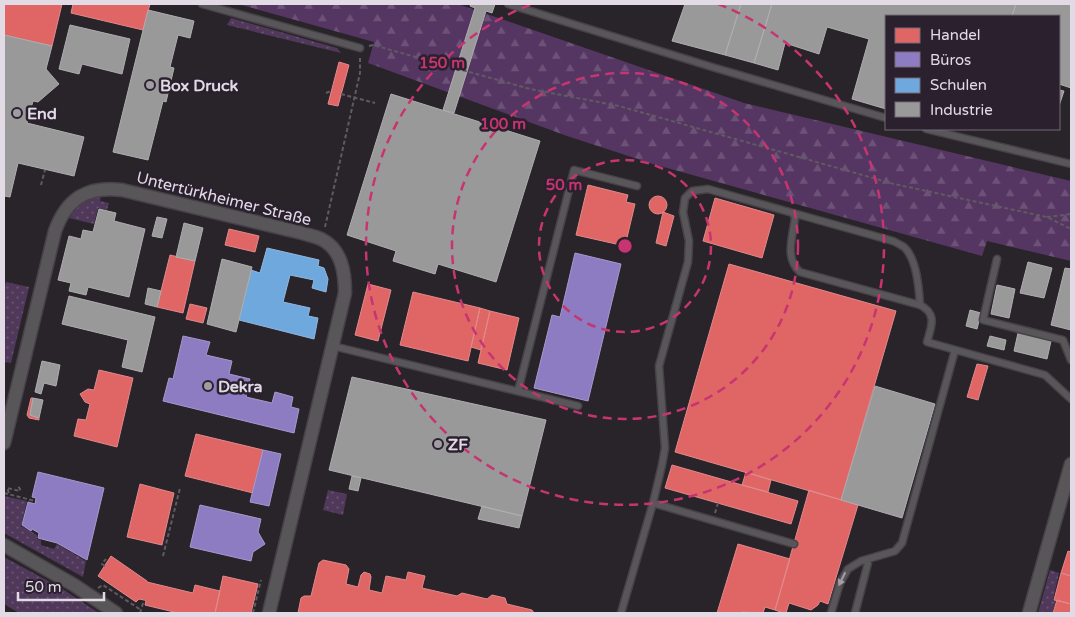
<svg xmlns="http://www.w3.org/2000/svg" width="1075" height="617" viewBox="0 0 1075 617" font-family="'Varela Round',sans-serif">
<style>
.grass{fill:url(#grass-dots)}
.forest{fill:url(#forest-firs)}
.shops{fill:#e06666;stroke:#e1898c}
.offices{fill:#8e7cc3;stroke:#a798cd}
.schools{fill:#6fa8dc;stroke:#92b7df}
.industry{fill:#999;stroke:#afadb0}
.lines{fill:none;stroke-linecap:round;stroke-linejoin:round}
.lane-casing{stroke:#464247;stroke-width:9}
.street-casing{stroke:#464247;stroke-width:15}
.path{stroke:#5f5b60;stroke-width:2;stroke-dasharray:4 2.5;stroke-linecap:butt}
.lane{stroke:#59565a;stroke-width:6}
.street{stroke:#59565a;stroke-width:12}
.oneway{fill:#a49fa6}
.ring{fill:none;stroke:#c73570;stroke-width:2.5;stroke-dasharray:9 6}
.poi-dot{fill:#a19ba4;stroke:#2a202e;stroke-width:2}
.labels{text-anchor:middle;stroke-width:5;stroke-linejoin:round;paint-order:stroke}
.poi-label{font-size:16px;font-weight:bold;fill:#e2dbe5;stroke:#2a202e;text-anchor:start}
.street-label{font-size:16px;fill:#e2dbe5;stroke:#2a202e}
.centre{fill:#c73570;stroke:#2a202e;stroke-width:2.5}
.ring-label{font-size:15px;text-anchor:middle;font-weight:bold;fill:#c73570;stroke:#2a202e;stroke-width:5;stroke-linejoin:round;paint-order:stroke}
</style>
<defs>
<pattern id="grass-dots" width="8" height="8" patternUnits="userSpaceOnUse" patternTransform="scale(1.25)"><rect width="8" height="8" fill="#50385a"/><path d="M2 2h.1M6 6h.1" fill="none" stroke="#695472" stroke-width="1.8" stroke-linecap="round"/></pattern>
<pattern id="forest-firs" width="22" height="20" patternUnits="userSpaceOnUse" patternTransform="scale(1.25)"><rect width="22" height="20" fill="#553561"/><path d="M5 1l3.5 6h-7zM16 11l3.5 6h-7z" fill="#6d5278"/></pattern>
</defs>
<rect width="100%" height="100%" fill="#29242a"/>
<path class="grass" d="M231,18L337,48L341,53L227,25Z
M101,195L100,201L109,203L107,210L98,208L94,224L69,218L82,201Z
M6,282L29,287L11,363L4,362V289Z
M328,490L347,494L343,515L323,510Z
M4,496L27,501L21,526L37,535V539L41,540V545L54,549L57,544L86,561L83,577L4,533Z
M4,557L61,588L99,613H19L4,604Z
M1050,570L1059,573L1053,600L1056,601L1052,613H1038Z"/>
<path class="forest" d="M238,4H458L744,103L1071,181V261L987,241L982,256L653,164L567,136L368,63L374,42Z"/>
<path class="shops" d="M4,4H62L52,46L4,35Z
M73,4H150L143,30L71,13Z
M339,62L349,65L338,106L328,104Z
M588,185L628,195L626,202L635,204L625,246L576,235Z
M649 205a9 9 0 1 1 18 0a9 9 0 1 1-18 0Z
M715,198L774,215L762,258L703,241Z
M663,212L674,216L666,246L656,243Z
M229,229L259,236L255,252L225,245Z
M170,255L195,261L183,313L157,307Z
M729,264L896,311L841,500L675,452Z
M368,284L391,290L378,341L355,335Z
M413,292L480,308L468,361L400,345Z
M190,304L207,308L203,323L186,319Z
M480,308L490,311L481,350L471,347Z
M490,311L519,318L507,370L478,363Z
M977,364L988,366L978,400L967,397Z
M99,370L133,378L117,447L74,436L78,419L86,420L90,404L85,402L80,394L88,389L94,390Z
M31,398H33L30,415L39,418V420L29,418L27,415Z
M196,434L263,450L253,493L185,476Z
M672,465L798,501L791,524L665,488Z
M746,472L771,480L768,492L742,485Z
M140,484L174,493L162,545L127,537Z
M809,490L858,505L828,604L820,601L818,605L811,610L789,603L786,613H783L775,610Z
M738,544L790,559L775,610L765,607L763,613L742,612V613H717Z
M1068,551L1071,552V576L1061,573Z
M111,556L147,581V582L193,593L195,585L220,591L215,613H178L145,605L146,601L144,600L139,599L136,602L98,576Z
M323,560L346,565L349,569L346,584L358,587L361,575L364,572L370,574L371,577L369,590L382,593L386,576L406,580L408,572L425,576L422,588L457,596L462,593L487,599L492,595L505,598L507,604L532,610L534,613H298L301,598L304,596H311L319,563Z
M1061,573L1071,576V604L1054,600Z
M223,576L258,584L251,613H215Z
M1057,600L1071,604V613H1053Z"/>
<path class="offices" d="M575,253L621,264L588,401L534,388L552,315L560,317Z
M183,336L210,342L206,355L232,361L229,374L250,379L246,397L272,403L275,392L293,397L291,407L299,409L294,433L163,401L169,378L173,379Z
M263,450L281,454L269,506L250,502Z
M38,472L104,488L87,560L57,543L38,538L39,533L32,529L31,531L22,525L28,502L35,504L36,498L32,497Z
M200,505L261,519L258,532L265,544L253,552L251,561L190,547Z"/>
<path class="schools" d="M267,248L319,260L318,266L324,268L328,279L326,292L312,288L314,280L290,275L283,302L310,308L308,316L318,318L314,339L239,320L251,270L260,273Z"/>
<path class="industry" d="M471,4H495L492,13L486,11L454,113L443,110L475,8L470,6Z
M685,4H741L725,55L672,41Z
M741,4H772L754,63L725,55Z
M772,4H1016L1012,16H886V109L852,99L869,39L827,27L819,54L785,43L778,70L754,63Z
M1016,4H1071V88L1059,84V16H1012Z
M148,10L194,21L190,38L178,35L170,67L174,68L166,102L163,101L148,160L113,152Z
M70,25L130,39L122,74L82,64L79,74L59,69Z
M4,35L52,46L46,69L59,84L38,102L33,101L27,123L84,137L74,176L18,163L10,197L4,196Z
M1059,90L1064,91L1059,106Z
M391,94L540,141L496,282L438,264L435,274L393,261L396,251L347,235Z
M99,209L116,213L114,221L145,229L129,297L88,287L86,295L69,291L71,283L58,280L69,236L81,239L83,230L93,232Z
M157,217L167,219L162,238L152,236Z
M184,223L203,228L195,261L176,257Z
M222,259L252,267L236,332L207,324Z
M1028,262L1052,268L1044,298L1020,293Z
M1065,268L1071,269V330L1051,325Z
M997,285L1015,289L1009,318L991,314Z
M148,288L161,291L157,307L145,304Z
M69,296L155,317L142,372L122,367L128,340L62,324Z
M970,310L981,313L977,329L966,326Z
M1018,333L1051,341L1047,359L1014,351Z
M990,336L1006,340L1004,350L987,346Z
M42,361L60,365L56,386L44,383L41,394L35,392Z
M352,377L546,420L522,516L329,470Z
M875,386L935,404L902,518L841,500Z
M33,398L43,400L39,418L30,415Z
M352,476L361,478L358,491L349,489Z
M482,506L522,516L519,528L478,519Z"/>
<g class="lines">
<defs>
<path id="lane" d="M202,4L360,48
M508,4L712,67L886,118
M926,129L1071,164
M793,213L893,241C897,243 901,245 904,247C917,259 919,289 920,305
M997,259L983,320L1063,340L1071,360
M333,346L578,406
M518,391L574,170L637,186
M653,503L794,544
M621,613L653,503L662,465L665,448L659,366L688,262L689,241L683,212L685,198L692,191L708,189L793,213L795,218C793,236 784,258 800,272L920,305C938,314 931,327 927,342L1045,375L1071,399
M831,613L840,583L848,569L861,561L895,551L902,543L955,350
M855,613L869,559"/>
<path id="street" d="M4,443L55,231C67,198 87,186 122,190L302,233C308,235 315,236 321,239C342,249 345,273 345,293L269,613
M4,545L74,585L116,613
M1029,613L1071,464"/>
</defs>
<use href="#lane" class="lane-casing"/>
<use href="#street" class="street-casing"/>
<path class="path" d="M369,46L373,45L530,89L619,106L894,184L1047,217L1071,229
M326,93L331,91
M341,94L375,103
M41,185L45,170
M1047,217L1071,214
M325,227L360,73V56
M4,493L35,501
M9,493L7,488L20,491V489L18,486
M715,513L718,503
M163,556L180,488
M105,566L102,564L106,559
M98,588L103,585L141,610
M140,613L144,600
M253,613L261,580"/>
<use href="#lane" class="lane"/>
<use href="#street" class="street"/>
</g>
<defs><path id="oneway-solid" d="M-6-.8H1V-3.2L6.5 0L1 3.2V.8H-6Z" transform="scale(1.25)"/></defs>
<use class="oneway" href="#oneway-solid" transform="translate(842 579) rotate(116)"/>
<g class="ring">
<circle cx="625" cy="246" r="86"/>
<circle cx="625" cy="246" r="173"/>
<path d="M718 4A259 259 0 1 1 532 4"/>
</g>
<g class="poi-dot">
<circle cx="150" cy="85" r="5"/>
<circle cx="17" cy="113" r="5"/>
<circle cx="208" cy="386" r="5"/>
<circle cx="438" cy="444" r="5"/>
</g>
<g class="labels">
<g class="poi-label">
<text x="160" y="91">Box Druck</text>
<text x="27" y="119">End</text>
<text x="218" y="392">Dekra</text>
<text x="448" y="450">ZF</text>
</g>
<g class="street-label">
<text transform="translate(224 198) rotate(14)" y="6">Untertürkheimer Straße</text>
</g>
</g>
<circle cx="625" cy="246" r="8" class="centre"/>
<g class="ring-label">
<text x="442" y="68">150 m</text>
<text x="503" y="129">100 m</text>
<text x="564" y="190">50 m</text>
</g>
<rect width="1075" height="617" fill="none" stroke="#e2dbe5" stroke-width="10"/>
<rect x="885" y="15" width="175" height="115" fill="#2a202e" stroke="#746b77"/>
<rect x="895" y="28" width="25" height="15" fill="#e06666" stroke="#746b77"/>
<text x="930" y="40" font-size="15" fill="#e2dbe5">Handel</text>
<rect x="895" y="52" width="25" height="15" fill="#8e7cc3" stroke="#746b77"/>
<text x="930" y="65" font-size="15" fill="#e2dbe5">Büros</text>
<rect x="895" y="78" width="25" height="15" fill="#6fa8dc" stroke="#746b77"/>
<text x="930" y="90" font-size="15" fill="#e2dbe5">Schulen</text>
<rect x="895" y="102" width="25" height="15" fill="#999999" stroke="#746b77"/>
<text x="930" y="115" font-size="15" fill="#e2dbe5">Industrie</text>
<path d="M18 592v8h86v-8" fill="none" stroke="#e2dbe5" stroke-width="2.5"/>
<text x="25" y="592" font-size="15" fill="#e2dbe5" stroke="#2a202e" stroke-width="4" paint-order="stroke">50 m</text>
</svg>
